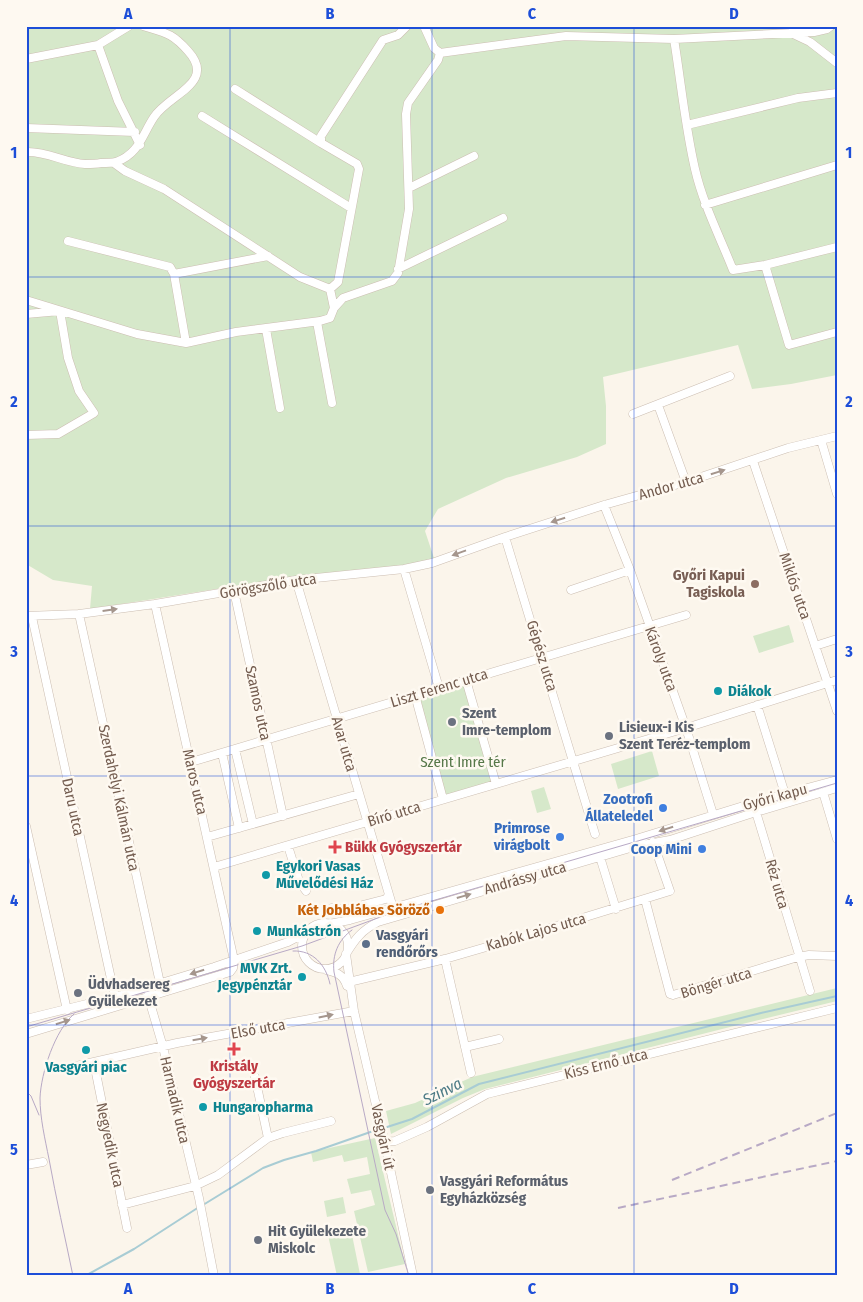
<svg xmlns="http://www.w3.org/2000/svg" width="863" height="1302" viewBox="0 0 863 1302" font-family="'Fira Sans Condensed',sans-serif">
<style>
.green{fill:#d6e8ca}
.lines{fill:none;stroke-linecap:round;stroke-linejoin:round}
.stream{stroke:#a8ccd4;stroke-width:2}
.minor-casing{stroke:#ccbeb2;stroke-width:9}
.minor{stroke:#fff;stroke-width:8}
.tram{stroke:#b8a9c5;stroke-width:1}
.rail{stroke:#b8a9c5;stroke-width:2;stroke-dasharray:8 5;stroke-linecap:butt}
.oneway{fill:#a5968d}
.grid{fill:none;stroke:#1d4ed8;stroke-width:1;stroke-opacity:0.55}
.education-dot{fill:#8d6e63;stroke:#fef9f1;stroke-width:2}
.culture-dot{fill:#0f9aa8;stroke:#fef9f1;stroke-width:2}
.worship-dot{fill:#6b7280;stroke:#fef9f1;stroke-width:2}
.shop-dot{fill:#3f7fe0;stroke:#fef9f1;stroke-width:2}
.health-dot{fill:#e0444e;stroke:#fef9f1;stroke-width:2}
.food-dot{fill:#e8710a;stroke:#fef9f1;stroke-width:2}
.service-dot{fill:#5c6f8a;stroke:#fef9f1;stroke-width:2}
.labels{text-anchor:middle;stroke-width:5;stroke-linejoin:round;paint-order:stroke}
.street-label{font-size:15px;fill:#745d50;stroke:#fef9f1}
.education-label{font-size:15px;font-weight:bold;fill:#785e54;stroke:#fef9f1;text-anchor:end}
.culture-label{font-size:15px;font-weight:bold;fill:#0d838f;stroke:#fef9f1;text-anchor:start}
.worship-label{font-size:15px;font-weight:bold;fill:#5b616d;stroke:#fef9f1;text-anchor:start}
.park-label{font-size:15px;fill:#567849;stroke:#fef9f1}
.shop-label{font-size:15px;font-weight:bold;fill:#366cbe;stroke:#fef9f1;text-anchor:end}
.health-label{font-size:15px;font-weight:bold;fill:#be3a42;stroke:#fef9f1;text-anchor:start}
.food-label{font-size:15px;font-weight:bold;fill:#c56008;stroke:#fef9f1;text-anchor:end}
.service-label{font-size:15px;font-weight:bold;fill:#4e5e75;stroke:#fef9f1;text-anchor:start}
.water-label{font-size:16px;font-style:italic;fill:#4c7a85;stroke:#fef9f1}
.neatline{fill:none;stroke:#1d4ed8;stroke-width:2}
.grid-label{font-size:16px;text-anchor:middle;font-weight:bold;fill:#1d4ed8}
</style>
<rect width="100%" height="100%" fill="#fbf5eb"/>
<path class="green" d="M26,26H837V375L791,384L752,389L738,345L603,377L606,406V444L577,457L506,478L438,509L425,531L434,558L403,566L292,577L90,609L92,586L53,580L26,564Z
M789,625L794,642L759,653L753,636Z
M471,682L498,787L444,803L418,697Z
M652,751L659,776L618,789L611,764Z
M544,787L551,809L537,813L531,791Z
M837,988V1001L730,1027L485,1089L463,1098L391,1134L386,1111L415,1103L472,1077Z
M375,1138L405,1264L368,1272L354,1211L375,1205L371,1190L351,1194L347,1179L370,1174L367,1157L344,1162L342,1155L313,1162L311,1152Z
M343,1197L346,1213L327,1217L324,1201Z
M351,1230L360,1274L337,1276L328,1235Z"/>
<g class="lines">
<path class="stream" d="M384,1128L412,1119L479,1084L761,1013L837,996
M203,1205L263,1168L284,1160L316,1151L379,1129
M85,1276L134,1249L199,1207"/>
<defs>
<path id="minor" d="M424,26L434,48L440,53
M791,33L810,42L837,63
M674,39C681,82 685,126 695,169C703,204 720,237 733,270L765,265L837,247
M98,45L118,101L140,145
M440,53L566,36L674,39L814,32L827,29L831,26
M26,59L98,45L129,26
M235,89L321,143
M202,116L351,208
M687,125L798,98L837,93
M26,128L135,132
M26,152C47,151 65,163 85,164C90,164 96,164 101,163C106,163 111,163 116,162C139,154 142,135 154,117C169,94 217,83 188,51C172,33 166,33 143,26
M114,163L125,171L164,189L300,277L330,289L338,282L359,169L357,164L321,143V136L383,40L398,35L407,26
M409,188L474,156
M705,205L837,165
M68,241L170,267L174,274L186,343
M765,265L789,345L837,332
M398,269L503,218
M174,274L268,256
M26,300L137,334L186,343L236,332L320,321L330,318L334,308L330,289
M334,308L343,298L392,281L398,273L409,209L406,114L408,103L438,60L440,53
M26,314L60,311L68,358L79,391L94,413L58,434L26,435
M317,322L332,403
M266,329L280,408
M658,405L686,482
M633,414L730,376
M821,440L837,494
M753,461L837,711
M604,505L630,570L686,728L713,814
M505,537L595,834
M404,569L439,688
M296,580L393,908
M571,590L630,570
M234,591L283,816
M79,614L160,983
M26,616L79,614L155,604L296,580L404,569L432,563L505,537L604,505L686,482L788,448L837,436
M32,617L115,997
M815,646L837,639
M466,680L496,784
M415,695L443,799
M757,705L785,794
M235,749L253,824
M222,753L239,828
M191,762L686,615
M823,792L837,839
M756,812L810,991
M26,826L67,1010
M207,837L359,794
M288,846L299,881L306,891
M600,857L616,909
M214,867L686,728L837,680
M645,899L670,994L673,995L798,957L809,955L837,956
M332,908L347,909L386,899L389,895
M302 946a23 23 0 1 1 46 0a23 23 0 1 1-46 0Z
M329,924L350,920L636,839L766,799L837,780
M346,954C355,939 362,930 378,922L637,846L670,840L756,812L837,788
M346,954L354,1011L383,1135L413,1276
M445,959L471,1073
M326,970C337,973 343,974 347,986
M349,982L445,959L514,939L670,891L653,842
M152,986L149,990L148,996L163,1047L199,1198L214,1276
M26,1019L115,997L214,967L288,942L307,932
M26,1034L230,972L233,968L234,960L155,604
M465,1047L499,1039
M94,1063L127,1228
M72,1067L177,1043L354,1011
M255,1077L268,1138
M384,1142L395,1141L427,1127L487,1094L837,1008
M26,1165L43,1162
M122,1205L195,1186L218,1175L268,1138L283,1133L331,1121"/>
</defs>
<use href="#minor" class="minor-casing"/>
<use href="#minor" class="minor"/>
<path class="tram" d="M352,930C338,940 332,955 334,972L385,1210L396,1234L409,1276
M293,951C313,950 326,965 330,984
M26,1027L302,946L394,912L837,783
M26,1091L31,1096L39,1115
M73,1276C65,1237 56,1198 49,1159C45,1139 40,1118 40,1098C41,1073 55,1030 74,1014"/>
<path class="rail" d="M672,1180L837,1113
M618,1208L837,1161"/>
</g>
<defs><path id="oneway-solid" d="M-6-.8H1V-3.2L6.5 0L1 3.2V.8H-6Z" transform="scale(1.25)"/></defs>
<g class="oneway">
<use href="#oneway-solid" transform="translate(718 472) rotate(-17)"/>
<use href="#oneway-solid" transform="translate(558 520) rotate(163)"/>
<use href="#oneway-solid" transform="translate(459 553) rotate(160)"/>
<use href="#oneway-solid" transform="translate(110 610) rotate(-8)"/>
<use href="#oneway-solid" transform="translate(666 829) rotate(163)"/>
<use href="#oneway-solid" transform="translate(464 896) rotate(-16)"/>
<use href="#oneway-solid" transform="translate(197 972) rotate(163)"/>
<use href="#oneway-solid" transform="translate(326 1016) rotate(-12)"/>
<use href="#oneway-solid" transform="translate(63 1022) rotate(-17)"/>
<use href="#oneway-solid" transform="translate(200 1039) rotate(-10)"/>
</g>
<path class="grid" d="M230,26V1276M432,26V1276M634,26V1276M26,277H837M26,526H837M26,776H837M26,1025H837"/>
<circle class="education-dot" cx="755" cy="584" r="5"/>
<g class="culture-dot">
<circle cx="718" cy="691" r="5"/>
<circle cx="266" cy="875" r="5"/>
<circle cx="257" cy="931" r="5"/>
<circle cx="302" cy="977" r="5"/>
<circle cx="86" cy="1050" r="5"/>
<circle cx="203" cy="1107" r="5"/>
</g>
<g class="worship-dot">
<circle cx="452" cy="722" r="5"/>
<circle cx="609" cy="736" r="5"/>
<circle cx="78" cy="993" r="5"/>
<circle cx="430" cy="1190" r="5"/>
<circle cx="258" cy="1240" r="5"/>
</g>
<g class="shop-dot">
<circle cx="663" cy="808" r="5"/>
<circle cx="560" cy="837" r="5"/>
<circle cx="702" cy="849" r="5"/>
</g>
<g class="health-dot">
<path d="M332.5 839.5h5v5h5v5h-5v5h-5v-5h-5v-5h5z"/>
<path d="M231.5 1041.5h5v5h5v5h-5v5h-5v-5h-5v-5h5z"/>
</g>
<circle class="food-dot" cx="440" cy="910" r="5"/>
<circle class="service-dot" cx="366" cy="944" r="5"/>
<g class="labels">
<g class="street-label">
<text transform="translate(671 486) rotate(-16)" y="5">Andor utca</text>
<text transform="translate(268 586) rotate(-9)" y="5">Görögszőlő utca</text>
<text transform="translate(795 586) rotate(71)" y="5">Miklós utca</text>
<text transform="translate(542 656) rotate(73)" y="5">Gépész utca</text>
<text transform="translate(661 659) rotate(70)" y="5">Károly utca</text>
<text transform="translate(439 688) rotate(-17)" y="5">Liszt Ferenc utca</text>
<text transform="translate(258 703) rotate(78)" y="5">Szamos utca</text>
<text transform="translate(344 744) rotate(74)" y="5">Avar utca</text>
<text transform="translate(195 782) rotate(77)" y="5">Maros utca</text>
<text transform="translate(775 797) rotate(-15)" y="5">Győri kapu</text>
<text transform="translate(119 798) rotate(78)" y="5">Szerdahelyi Kálmán utca</text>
<text transform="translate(73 807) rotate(78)" y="5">Daru utca</text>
<text transform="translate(394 814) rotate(-17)" y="5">Bíró utca</text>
<text transform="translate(525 878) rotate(-16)" y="5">Andrássy utca</text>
<text transform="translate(777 884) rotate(74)" y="5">Réz utca</text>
<text transform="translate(536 932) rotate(-16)" y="5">Kabók Lajos utca</text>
<text transform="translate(716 983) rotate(-17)" y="5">Böngér utca</text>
<text transform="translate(258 1029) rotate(-10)" y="5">Első utca</text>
<text transform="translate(606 1064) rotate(-14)" y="5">Kiss Ernő utca</text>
<text transform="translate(175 1100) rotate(77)" y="5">Harmadik utca</text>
<text transform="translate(383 1137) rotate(78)" y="5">Vasgyári út</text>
<text transform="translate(110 1145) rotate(78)" y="5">Negyedik utca</text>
</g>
<g class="education-label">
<text x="745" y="580">Győri Kapui<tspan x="745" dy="17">Tagiskola</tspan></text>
</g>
<g class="culture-label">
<text x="728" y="696">Diákok</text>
<text x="276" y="871">Egykori Vasas<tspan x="276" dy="17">Művelődési Ház</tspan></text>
<text x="267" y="936">Munkástrón</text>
<text x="292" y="973" text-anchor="end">MVK Zrt.<tspan x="292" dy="17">Jegypénztár</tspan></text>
<text x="86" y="1072" text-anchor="middle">Vasgyári piac</text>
<text x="213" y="1112">Hungaropharma</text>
</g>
<g class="worship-label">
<text x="462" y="718">Szent<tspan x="462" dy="17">Imre-templom</tspan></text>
<text x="619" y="732">Lisieux-i Kis<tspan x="619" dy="17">Szent Teréz-templom</tspan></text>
<text x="88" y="989">Üdvhadsereg<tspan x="88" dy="17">Gyülekezet</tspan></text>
<text x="440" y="1186">Vasgyári Református<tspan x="440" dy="17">Egyházközség</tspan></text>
<text x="268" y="1236">Hit Gyülekezete<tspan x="268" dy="17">Miskolc</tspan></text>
</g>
<g class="park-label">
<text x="463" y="767">Szent Imre tér</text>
</g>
<g class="shop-label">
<text x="653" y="804">Zootrofi<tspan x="653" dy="17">Állateledel</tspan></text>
<text x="550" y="833">Primrose<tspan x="550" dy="17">virágbolt</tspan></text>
<text x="692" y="854">Coop Mini</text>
</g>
<g class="health-label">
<text x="345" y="852">Bükk Gyógyszertár</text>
<text x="234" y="1071" text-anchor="middle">Kristály<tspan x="234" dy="17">Gyógyszertár</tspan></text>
</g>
<g class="food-label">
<text x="430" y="915">Két Jobblábas Söröző</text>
</g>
<g class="service-label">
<text x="376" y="940">Vasgyári<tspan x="376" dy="17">rendőrőrs</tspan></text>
</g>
<g class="water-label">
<text transform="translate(442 1091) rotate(-27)" y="6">Szinva</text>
</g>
</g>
<rect width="863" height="1302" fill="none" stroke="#fef9f1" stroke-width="55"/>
<rect x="28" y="28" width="808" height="1246" class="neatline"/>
<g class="grid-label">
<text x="128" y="19">A</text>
<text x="330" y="19">B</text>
<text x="532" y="19">C</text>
<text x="734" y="19">D</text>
<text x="14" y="158">1</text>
<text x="849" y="158">1</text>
<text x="14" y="407">2</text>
<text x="849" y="407">2</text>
<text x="14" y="657">3</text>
<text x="849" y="657">3</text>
<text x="14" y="906">4</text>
<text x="849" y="906">4</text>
<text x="14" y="1155">5</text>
<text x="849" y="1155">5</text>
<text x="128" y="1294">A</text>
<text x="330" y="1294">B</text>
<text x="532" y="1294">C</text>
<text x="734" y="1294">D</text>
</g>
</svg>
